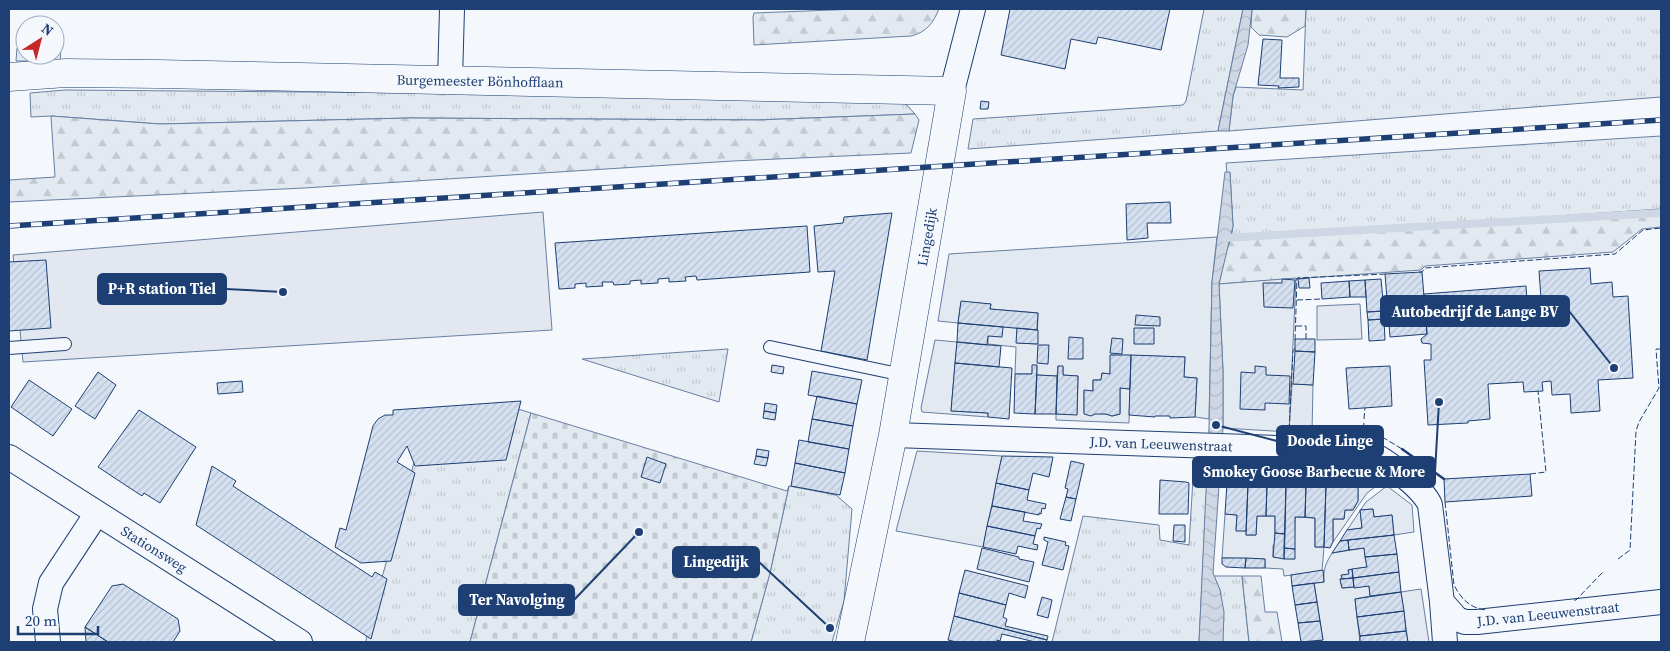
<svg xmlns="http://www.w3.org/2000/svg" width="1670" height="651" viewBox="0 0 1670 651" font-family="'Source Serif 4',serif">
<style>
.grass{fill:url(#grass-tufts);stroke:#687fa3}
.forest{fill:url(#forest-firs);stroke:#687fa3}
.cemetery{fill:url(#cemetery-stones);stroke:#687fa3}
.garden{fill:#e3e9f0;stroke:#687fa3}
.parking{fill:#e3e8f0;stroke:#687fa3}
.water{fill:url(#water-waves);stroke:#687fa3}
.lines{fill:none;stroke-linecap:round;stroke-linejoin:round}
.stream{stroke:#cfd7e4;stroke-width:8}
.building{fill:url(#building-hatch);stroke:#1d3f73}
.service-casing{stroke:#1d3f73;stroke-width:14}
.minor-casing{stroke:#1d3f73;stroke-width:26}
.tertiary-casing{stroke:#1d3f73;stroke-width:29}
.service{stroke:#f4f7fb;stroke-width:12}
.minor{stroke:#f4f7fb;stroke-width:24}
.tertiary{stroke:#f4f7fb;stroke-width:28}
.rail-casing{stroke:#1d3f73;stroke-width:5.5}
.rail{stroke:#f4f7fb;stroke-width:4;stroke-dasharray:11;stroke-linecap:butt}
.fence{stroke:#1d3f73;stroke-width:1;stroke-dasharray:6 2.5;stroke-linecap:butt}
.wall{stroke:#1d3f73;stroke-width:2.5}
.labels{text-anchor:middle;stroke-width:4;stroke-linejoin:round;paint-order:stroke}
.street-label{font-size:14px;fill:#1d3f73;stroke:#f4f7fb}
.leader{fill:none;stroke:#1d3f73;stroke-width:2}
.callout-dot{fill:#1d3f73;stroke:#f4f7fb;stroke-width:2}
.callout{fill:#1d3f73;stroke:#1d3f73;stroke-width:2}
.callout-label{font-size:15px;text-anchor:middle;font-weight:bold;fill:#fff}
</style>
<defs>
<pattern id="grass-tufts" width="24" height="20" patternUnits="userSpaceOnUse" patternTransform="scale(1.25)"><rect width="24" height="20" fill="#e3e9f0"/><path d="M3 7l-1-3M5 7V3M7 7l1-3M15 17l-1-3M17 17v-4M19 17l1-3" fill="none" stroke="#c2c9d1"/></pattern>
<pattern id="forest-firs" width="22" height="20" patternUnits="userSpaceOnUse" patternTransform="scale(1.25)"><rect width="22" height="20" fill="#e3e9f0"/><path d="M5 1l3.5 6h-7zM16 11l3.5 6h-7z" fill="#c2c9d1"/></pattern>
<pattern id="cemetery-stones" width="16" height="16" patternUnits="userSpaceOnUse" patternTransform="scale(1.25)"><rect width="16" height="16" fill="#e3e9f0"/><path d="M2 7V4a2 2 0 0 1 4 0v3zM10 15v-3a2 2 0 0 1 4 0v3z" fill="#c2c9d1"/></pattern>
<pattern id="water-waves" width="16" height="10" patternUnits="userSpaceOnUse" patternTransform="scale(1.25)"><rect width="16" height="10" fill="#cfd7e4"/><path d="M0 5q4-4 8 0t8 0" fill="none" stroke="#b1bac7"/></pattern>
<pattern id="building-hatch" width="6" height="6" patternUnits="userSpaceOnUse" patternTransform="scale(1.25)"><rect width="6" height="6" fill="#d5e0f0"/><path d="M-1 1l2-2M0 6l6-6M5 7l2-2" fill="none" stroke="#b6c1d1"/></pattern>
</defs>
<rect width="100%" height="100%" fill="#f4f7fb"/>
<path class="grass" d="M1204,9H1243L1218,131L968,149L973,119L1183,105L1186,101Z
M1306,9H1661V97L1229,131L1233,96L1236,87L1303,90Z
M17,48H25V55H55V49H61L60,61H16Z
M65,90L544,94L903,101L915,114L757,120L409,118L160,124L51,116L31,117L30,93Z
M1661,136V209L1231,238L1233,226L1230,173H1227L1226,163Z
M728,349L719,402L582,359Z
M505,405L531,413L470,642H366L367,631L417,452Z
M1194,462L1208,463L1199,642H1052L1083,516L1159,525L1160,540L1189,545Z
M789,486L836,495L852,509L844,601L832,642H751L770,573Z
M1214,576H1242L1249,642H1223L1220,590Z"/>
<path class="forest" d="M859,9H939C933,23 927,32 911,36L754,45L753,17L754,13Z
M1252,9H1306L1305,26L1287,37L1259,35L1251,27Z
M915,114L919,120L911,153L733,161L304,188L9,202V180L55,177L51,116L160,124L409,118L757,120Z
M1661,213V227L1642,229L1613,252L1425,266L1421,270L1219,284L1225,256L1231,238Z
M1242,576H1261L1265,612H1277L1282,642H1249Z"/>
<path class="cemetery" d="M531,413L787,491L789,486L770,573L751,642H470Z"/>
<path class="garden" d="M1217,237L1212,282L1209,419L1195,417L1197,378L1184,377L1185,357L1111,355L1110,374L1102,373L1101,380H1093V391H1084V413L1106,414L1112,416L1120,414V388L1130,389L1129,423L1056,420V414H1077L1078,376L1063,375V367L1058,366L1057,376L1037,375V366L1033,365L1032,374H1015L1016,347L988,344V336L1003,327L1017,328V343L1037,344L1038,313L990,309L991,304L961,302L958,323L938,321L949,254Z
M1296,278L1289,432L1223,428V371L1219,284Z
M935,340L957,342L951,411L988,413V417L922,412L921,408Z
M917,451L1002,456L983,547L896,531Z
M1327,469L1365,470L1382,482L1367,493L1333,542V519H1344L1345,510H1353L1358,501V487L1326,485Z
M1387,486L1412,505L1414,532L1394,535L1392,515L1374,517L1373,509L1360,510L1362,528L1347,530L1366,502Z
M1225,514L1237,515L1236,530L1246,531V535H1256L1257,516H1275V545H1273V557L1294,559L1295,517L1315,518V547H1324L1322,571L1284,576L1283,569L1265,568V559L1222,558Z
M1364,548L1367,567L1348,570L1349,574L1340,579L1342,588L1369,586L1370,596L1355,599L1360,642H1310L1323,640L1314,583L1324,582C1323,569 1326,563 1332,553Z
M1421,589L1429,642H1408L1401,592Z"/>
<path class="parking" d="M543,212L552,330L23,362L13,255Z
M1360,304L1362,339L1317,340V306Z
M1292,384L1313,385L1312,433L1289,432Z"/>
<path class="water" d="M1243,9H1252L1248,45L1233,96L1229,131H1218Z
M1225,172H1230L1233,226L1219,284L1223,371V428L1213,573L1220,590L1224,612L1223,642H1199L1209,427L1212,282Z"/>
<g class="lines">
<path class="stream" d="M1224,238L1661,213"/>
</g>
<path class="building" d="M1010,9H1170L1161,50L1098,37L1096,44L1071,39L1065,69L1001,55Z
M1263,39L1282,40L1280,78H1299V87L1278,88L1279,86L1258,85Z
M981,101L989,102L988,109H980Z
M1170,202L1171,223H1147L1148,238L1127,240L1126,204Z
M892,213L867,360L821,351L835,271L818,272L814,226L843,223L844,217Z
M807,226L810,272L697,280L696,276L685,277L686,281L669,282V278L658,279V283L641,284V280L630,281V284L614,285L613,282H602L603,286L586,287V283L575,284V288L559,289L555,243Z
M46,260L51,328L9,331V262Z
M1590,268L1591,284L1612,282L1613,297L1628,296L1633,378L1598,380L1600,411L1571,413L1570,394L1552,395L1551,381L1542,382L1543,391L1524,392L1523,382L1488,384L1490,419L1468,421V423L1428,425L1424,360H1431V344L1422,343L1421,339L1427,334L1424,294L1526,286L1527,304L1531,303L1532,313L1542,312L1539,271Z
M1422,272L1427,334L1390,337L1385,274Z
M1309,278L1310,288H1299L1298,279Z
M1282,279L1295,280L1293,308L1264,307L1263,283H1282Z
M1381,279L1384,311L1367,312L1365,280Z
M1365,280L1366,297H1350L1349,281Z
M1349,281L1350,297L1322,299L1321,283Z
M961,301L991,304L990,309L1038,313L1037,330L958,323Z
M1384,311V319L1368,320L1367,312Z
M1136,315L1160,317V326L1135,325Z
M1384,319L1385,340L1369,341L1368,320Z
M958,323L1003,327L1002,337L988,336L987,345L957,342Z
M1017,328L1038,330V344L1016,343Z
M1134,328H1154V344H1134Z
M1069,337L1083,338V359H1068Z
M1112,338L1123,339L1122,354L1110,353Z
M1295,339H1315V352L1295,351Z
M957,342L1001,346L999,367L955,363Z
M1038,345H1049L1048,364L1037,363Z
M1295,351L1315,352L1313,385L1293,384Z
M1110,355H1131L1130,389L1120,388V414L1112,416L1106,414H1095L1091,416L1084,414V390L1093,391V380H1101L1102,373L1110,374Z
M1131,355L1185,357L1184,377L1197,378L1195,417L1170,418V416H1155V417L1129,415Z
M955,363L1012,368L1009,419L988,417V413L951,411Z
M772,365L784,367L783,374L771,372Z
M1032,365H1037L1035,414L1014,413L1015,374H1032Z
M1058,366H1063V375L1078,376L1077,415L1056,414Z
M1255,366L1266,367V375L1290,376L1289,404L1265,403V410L1240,409L1241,372L1255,373Z
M1390,366L1392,406L1349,409L1346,368Z
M812,371L862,380L857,404L808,395Z
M98,372L116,385L95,419L75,406Z
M1037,375L1057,376L1056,414H1035Z
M29,380L72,409L53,436L11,407Z
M242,381L243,392L218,394L217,383Z
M817,396L857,404L853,426L812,419Z
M521,401L506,460L415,466L407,446L397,462L415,473L391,561L361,563L335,547L340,528L346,530L373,426L378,419L385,415H393V410Z
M765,403L777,405L776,413L764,411Z
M139,410L196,447L160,503L144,493L142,496L98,467Z
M764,411L776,413L775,420L763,418Z
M812,419L853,426L849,449L808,442Z
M799,440L849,449L845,473L795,463Z
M757,449L769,451L768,458L756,456Z
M756,456L768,458L766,466L754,464Z
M1002,456L1053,457L1049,477L1033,473L1029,490L996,483Z
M647,457L666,464L660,483L641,477Z
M1071,461L1084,464L1076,499L1066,497L1068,489L1065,488Z
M795,463L845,473L840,495L791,486Z
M212,466L236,481L233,486L372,577L375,572L387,579L371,639L196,525Z
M1530,474L1532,496L1445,502L1444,479Z
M1160,480L1186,482L1189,483L1188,514H1159Z
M996,483L1029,490L1027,500L1046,504L1045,509L1042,508L1041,514L1039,513V515L992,506Z
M1227,483L1248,484L1246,531H1236L1237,515L1225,514Z
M1248,484H1267L1266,516H1257L1256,535H1246Z
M1267,484L1286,485L1285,534L1275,533V516H1266Z
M1286,485H1306L1305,517H1295V549L1284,548Z
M1306,485H1326L1324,547H1315V518L1305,517Z
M1326,485L1358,487V501L1353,510H1345L1344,519H1333V542L1330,548L1324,547Z
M1066,497L1076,499L1071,521L1060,519Z
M992,506L1025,512L1023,521L1042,524L1040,529L1037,528L1035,536L987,526Z
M1373,509L1374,517L1392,515L1394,535L1340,541L1347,530L1362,528L1360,510Z
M1174,525H1185V542L1173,541Z
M987,526L1035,536L1033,544L1038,545L1037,550L1018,546L1016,554L983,547Z
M1275,533L1285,534L1284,559L1273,557Z
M1394,535L1397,554L1365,557L1364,548L1349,550L1348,540Z
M1044,537L1066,542L1065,545L1069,546L1063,570L1042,565L1048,542L1044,540Z
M1348,540L1349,550L1332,553L1340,541Z
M982,548L1019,557V559L1034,562L1029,582L977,569Z
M1284,548L1295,549V559H1284Z
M1397,554L1399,572L1353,578L1352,569L1367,567L1365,557Z
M1222,558H1246L1245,568L1226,567L1222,564Z
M1246,558L1265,559V568H1245Z
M1352,569L1353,578L1342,579L1341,575L1349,574L1348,570Z
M965,570L1028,586L1025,598L1009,593L1006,605L959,593Z
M1323,570L1324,582L1292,586L1291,575Z
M1399,572L1401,592L1370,596L1369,586L1354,588L1353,578Z
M1353,578L1354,587L1342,588L1340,579Z
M1314,583L1317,602L1295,605L1292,586Z
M123,584L178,619L180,631L173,642H108L85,627L112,586Z
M1401,592L1404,611L1357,617L1355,599Z
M959,593L1006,605L1003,617L1007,619L1005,626L1048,636L1047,640L954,616Z
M1042,597L1052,600L1048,618L1037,615Z
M1317,602L1320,621L1298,623L1295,605Z
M1404,611L1406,631L1360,636L1357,617Z
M954,616L1047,640L1046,642H1035L1002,634L1000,641L997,640V642H957L948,640Z
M1320,621L1323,640L1301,642L1298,623Z
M85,627L108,642H86Z
M1406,631L1408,642H1360V636Z"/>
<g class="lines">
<defs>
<path id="service" d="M770,347L903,375
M9,348L65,344"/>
<path id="minor" d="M450,80L452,9
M952,91L973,9
M893,435L1364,451C1382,456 1423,488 1430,505L1442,602L1457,619L1465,622H1477L1661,602
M9,457L300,642
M1442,602L1445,642
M48,642L45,609L51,583L97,513"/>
<path id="tertiary" d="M9,77L66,73L158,74L952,91L893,435L850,642"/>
</defs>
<use href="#service" class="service-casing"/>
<use href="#minor" class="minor-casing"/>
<use href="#tertiary" class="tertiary-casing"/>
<use href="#service" class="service"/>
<use href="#minor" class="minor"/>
<use href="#tertiary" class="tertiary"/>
<defs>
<path id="rail" d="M9,226L1661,120"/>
</defs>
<use href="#rail" class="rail-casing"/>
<use href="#rail" class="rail"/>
<path class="fence" d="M1419,272H1422L1425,268L1615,254L1643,230L1661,228
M1297,300L1322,299
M1296,326H1306V339
M1295,340L1297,278L1387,274
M1295,348L1293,351L1289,432L1379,435L1402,449
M1364,419L1365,408
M1362,434L1364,423
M1530,474L1546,472L1538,391
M1445,502L1454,585C1461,599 1471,609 1487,610
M1618,559L1630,550L1636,431L1639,422L1659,388L1656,349H1661
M1574,600H1576L1603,572"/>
<path class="wall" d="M1402,449L1444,479"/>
</g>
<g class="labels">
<g class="street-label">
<text transform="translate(480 81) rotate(1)" y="5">Burgemeester Bönhofflaan</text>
<text transform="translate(927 237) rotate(-80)" y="5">Lingedijk</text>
<text transform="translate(1161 444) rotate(2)" y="5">J.D. van Leeuwenstraat</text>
<text transform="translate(154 549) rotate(32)" y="5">Stationsweg</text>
<text transform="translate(1548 614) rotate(-6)" y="5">J.D. van Leeuwenstraat</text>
</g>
</g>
<path class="leader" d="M283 292L226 289M1614 368L1569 311M1216 425L1277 441M1439 402L1435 472M830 628L759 562M639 532L574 600"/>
<g class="callout-dot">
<circle cx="283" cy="292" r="5"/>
<circle cx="1614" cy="368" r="5"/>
<circle cx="1216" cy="425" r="5"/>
<circle cx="1439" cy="402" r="5"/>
<circle cx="830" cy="628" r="5"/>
<circle cx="639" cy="532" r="5"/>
</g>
<g class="callout">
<rect x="98" y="274" width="128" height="30" rx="5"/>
<rect x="1381" y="296" width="188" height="30" rx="5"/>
<rect x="1277" y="426" width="106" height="30" rx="5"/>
<rect x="1193" y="457" width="242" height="30" rx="5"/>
<rect x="673" y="547" width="86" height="30" rx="5"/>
<rect x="459" y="585" width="115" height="30" rx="5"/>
</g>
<g class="callout-label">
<text x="162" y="294">P+R station Tiel</text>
<text x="1475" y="317">Autobedrijf de Lange BV</text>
<text x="1330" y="446">Doode Linge</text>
<text x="1314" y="477">Smokey Goose Barbecue &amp; More</text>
<text x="716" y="567">Lingedijk</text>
<text x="517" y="605">Ter Navolging</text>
</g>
<rect width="1670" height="651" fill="none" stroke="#1d3f73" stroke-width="20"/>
<g transform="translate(40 40) rotate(36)"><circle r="24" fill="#f4f7fb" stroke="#9eadc5"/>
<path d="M0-4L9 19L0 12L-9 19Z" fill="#c62828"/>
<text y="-8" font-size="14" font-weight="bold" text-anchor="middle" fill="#1d3f73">N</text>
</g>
<path d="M18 626v8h80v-8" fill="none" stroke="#1d3f73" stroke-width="2.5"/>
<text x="25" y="626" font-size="15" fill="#1d3f73" stroke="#f4f7fb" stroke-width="4" paint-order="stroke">20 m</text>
</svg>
